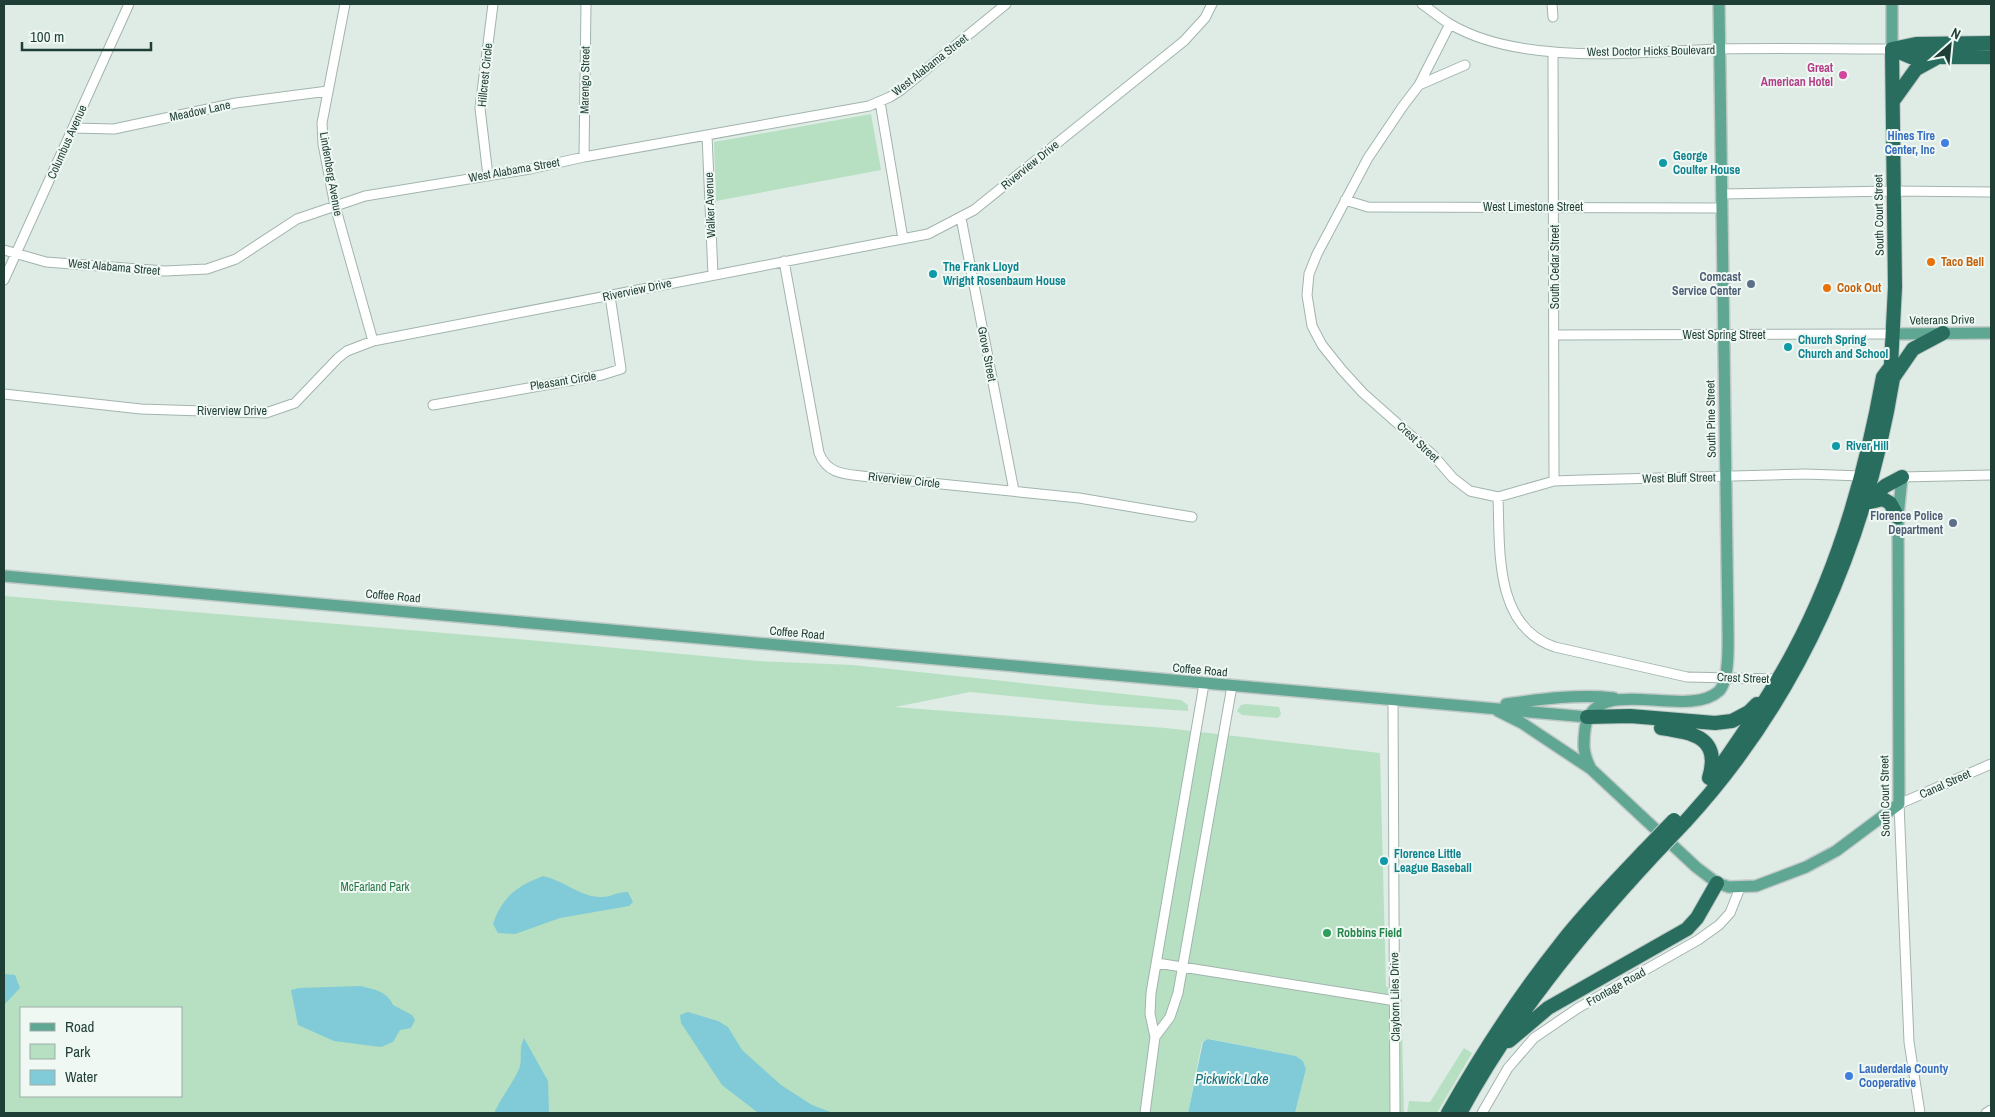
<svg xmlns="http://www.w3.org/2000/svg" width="1995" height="1117" viewBox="0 0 1995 1117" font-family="'Archivo Narrow',sans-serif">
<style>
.green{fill:#b6e0c1;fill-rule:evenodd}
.water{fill:#81cad7}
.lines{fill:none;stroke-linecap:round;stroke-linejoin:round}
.minor-casing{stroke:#a2b4ad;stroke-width:11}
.major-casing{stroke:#c0c9c6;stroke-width:14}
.highway-casing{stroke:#c0c9c6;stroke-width:16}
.minor{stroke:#fff;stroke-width:9}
.major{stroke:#5fa693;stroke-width:11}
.highway{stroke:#286d5e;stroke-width:14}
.highway-bridge-casing{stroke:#c0c9c6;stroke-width:16;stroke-linecap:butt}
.highway-bridge{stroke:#286d5e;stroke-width:14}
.hotel-dot{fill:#d1479c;stroke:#f0f8f4;stroke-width:2}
.shop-dot{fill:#3f7fe0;stroke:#f0f8f4;stroke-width:2}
.culture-dot{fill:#0f9aa8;stroke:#f0f8f4;stroke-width:2}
.food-dot{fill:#e8710a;stroke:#f0f8f4;stroke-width:2}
.service-dot{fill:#5c6f8a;stroke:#f0f8f4;stroke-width:2}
.leisure-dot{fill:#2e9e5b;stroke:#f0f8f4;stroke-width:2}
.labels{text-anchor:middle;stroke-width:4;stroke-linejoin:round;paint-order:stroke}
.street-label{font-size:12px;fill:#1f3e35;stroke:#f0f8f4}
.hotel-label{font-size:12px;font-weight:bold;fill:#b23c85;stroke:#f0f8f4;text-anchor:end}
.shop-label{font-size:12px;font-weight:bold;fill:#366cbe;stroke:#f0f8f4;text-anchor:end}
.culture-label{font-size:12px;font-weight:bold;fill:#0d838f;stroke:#f0f8f4;text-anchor:start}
.food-label{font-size:12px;font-weight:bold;fill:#c56008;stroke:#f0f8f4;text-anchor:start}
.service-label{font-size:12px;font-weight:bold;fill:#4e5e75;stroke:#f0f8f4;text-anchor:end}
.park-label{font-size:12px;fill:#257845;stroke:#f0f8f4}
.leisure-label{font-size:12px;font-weight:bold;fill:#27864d;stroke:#f0f8f4;text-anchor:start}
.water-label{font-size:14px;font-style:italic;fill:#136e7f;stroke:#f0f8f4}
</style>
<rect width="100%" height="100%" fill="#dfece6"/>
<path class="green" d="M871,114L881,170L716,201L714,142Z
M4,596L540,641L758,661L853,665L1181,700L1188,705V711L1100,705L970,692L895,707L1166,728L1380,753L1386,987L1401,989L1404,1113H1295L1306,1069L1303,1061L1296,1056L1209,1039L1202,1042L1188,1113H4ZM21,1008H181V1096H21Z
M1246,704L1279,707L1281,714L1278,718L1242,715L1237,711L1241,705Z
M1464,1048L1472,1053L1437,1113H1407L1409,1101L1430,1102Z"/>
<path class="water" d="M543,876C563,880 582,898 602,897C611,897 616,892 628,892L633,902L629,906L560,918L515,934L498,933L493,924C502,897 517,886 543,876Z
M4,974L15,975L20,988L4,1005Z
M361,986C375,990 387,991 393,1005L412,1015L415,1020L411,1028L400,1030L393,1042L381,1047L334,1041L298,1025L291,990L299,988Z
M688,1012L718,1021L728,1027L742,1050L781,1085L812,1105L833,1113L757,1112L722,1085L681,1023L680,1015Z
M524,1038L548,1081L549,1113H496L495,1111C502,1096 513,1083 519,1069C523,1060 518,1051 524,1038Z
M1208,1039L1296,1056L1303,1061L1306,1069L1295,1113H1188L1203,1042Z"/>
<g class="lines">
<defs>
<path id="minor" d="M345,4L322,123L323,144L335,206L373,341
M1422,4C1431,10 1440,18 1450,24C1521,66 1637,52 1718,49C1776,48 1834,49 1892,49
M1552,4L1553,17
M1450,24L1419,85L1403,106L1368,158L1317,254L1309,274L1307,295L1312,326L1322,345L1342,370L1363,393L1433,455L1453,478L1470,491L1498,497L1554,481L1583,480L1805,474L1862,476
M1553,52L1554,481
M1419,85L1465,65
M880,102L903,239
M73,128L114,129L236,103L328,91
M707,135L713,275
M584,157L586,4
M488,176L480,108L493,4
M1722,194L1893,191L1991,192
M1345,200L1368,207L1722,208
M961,218L1014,491
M4,250L46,262L165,271L207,269L236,259L297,219L365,196L530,169L584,157L869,106L890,97L901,90L1006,4
M784,261L819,453C827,473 842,474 861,476L1079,498L1192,517
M4,280L129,4
M1554,335L1893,334
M4,394L141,409L266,413L295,403L338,358L347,351L373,341L928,234L974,210L1184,41L1205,18L1212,4
M433,405L602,375L621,369L610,296
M1902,477L1991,475
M1498,497C1500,550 1494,627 1555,647L1687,677L1777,679
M1393,700L1395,1113
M1157,963L1396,1001
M1155,1037L1170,1017L1178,993L1232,686
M1145,1113L1155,1037L1150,1014L1151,993L1204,684
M1482,1113L1508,1068L1534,1038L1578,1008L1698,940L1719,925L1730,913L1740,888
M1920,1113L1909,1042L1899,804L1991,764
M1986,1113L1991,1110"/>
<path id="major" d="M1892,49V4
M1893,334L1991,333
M4,576L1587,717
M1506,704C1542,699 1577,694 1614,698
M1498,711L1522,723L1591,769L1696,867L1717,883L1729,887L1756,886L1806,867L1836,851L1899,804L1898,517L1902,477
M1591,769C1583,754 1583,745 1585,729C1593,671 1687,721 1719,691C1730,680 1728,643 1728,628L1719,4"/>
<path id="highway" d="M1892,49L1911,57H1991
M1892,49L1916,44L1991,43
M1893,101L1916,69L1936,58
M1893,378L1913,349L1943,333
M1865,503L1885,486L1902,477
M1866,503L1883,499L1890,503L1898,517
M1587,717L1630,716L1715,723L1732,721L1749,712L1757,704
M1661,728C1695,733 1721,738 1709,778
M1712,779C1740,737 1771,695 1794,651C1840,565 1866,472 1883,377L1889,369
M1685,822C1799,698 1866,543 1893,378L1891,365L1895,287L1892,49
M1509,1041L1548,1008L1687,929L1697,918L1717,883
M1448,1113C1482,1053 1519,996 1562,942C1587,910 1616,881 1644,851
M1460,1113C1511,1019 1578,937 1651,858"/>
</defs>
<use href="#minor" class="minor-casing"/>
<use href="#major" class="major-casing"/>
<use href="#highway" class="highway-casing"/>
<use href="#minor" class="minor"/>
<use href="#major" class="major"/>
<use href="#highway" class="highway"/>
<defs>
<path id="highway-bridge" d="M1644,851L1674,820
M1651,858L1685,822"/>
</defs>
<use href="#highway-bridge" class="highway-bridge-casing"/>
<use href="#highway-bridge" class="highway-bridge"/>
</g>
<circle class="hotel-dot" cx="1843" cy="75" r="5"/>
<g class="shop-dot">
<circle cx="1945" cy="143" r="5"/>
<circle cx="1849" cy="1076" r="5"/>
</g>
<g class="culture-dot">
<circle cx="1663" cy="163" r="5"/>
<circle cx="933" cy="274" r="5"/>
<circle cx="1788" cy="347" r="5"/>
<circle cx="1836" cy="446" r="5"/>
<circle cx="1384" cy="861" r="5"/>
</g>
<g class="food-dot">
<circle cx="1931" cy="262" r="5"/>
<circle cx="1827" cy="288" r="5"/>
</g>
<g class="service-dot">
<circle cx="1751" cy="284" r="5"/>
<circle cx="1953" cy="523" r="5"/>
</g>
<circle class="leisure-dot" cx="1327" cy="933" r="5"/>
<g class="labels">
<g class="street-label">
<text transform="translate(1651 51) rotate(-1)" y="4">West Doctor Hicks Boulevard</text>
<text transform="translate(930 65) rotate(-38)" y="4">West Alabama Street</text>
<text transform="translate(485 75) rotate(-84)" y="4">Hillcrest Circle</text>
<text transform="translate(585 80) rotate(-89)" y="4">Marengo Street</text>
<text transform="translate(200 111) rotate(-12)" y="4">Meadow Lane</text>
<text transform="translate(67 142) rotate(-66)" y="4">Columbus Avenue</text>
<text transform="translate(1030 165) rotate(-39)" y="4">Riverview Drive</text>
<text transform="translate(514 170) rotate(-10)" y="4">West Alabama Street</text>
<text transform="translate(331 174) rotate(80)" y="4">Lindenberg Avenue</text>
<text transform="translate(710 205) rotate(-92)" y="4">Walker Avenue</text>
<text x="1533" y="211">West Limestone Street</text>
<text transform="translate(1879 215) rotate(-91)" y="4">South Court Street</text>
<text transform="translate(114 267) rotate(5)" y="4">West Alabama Street</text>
<text transform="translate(1555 267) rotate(-90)" y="4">South Cedar Street</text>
<text transform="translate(637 290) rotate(-12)" y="4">Riverview Drive</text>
<text transform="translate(1942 320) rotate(-1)" y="4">Veterans Drive</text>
<text x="1724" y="339">West Spring Street</text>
<text transform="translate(987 354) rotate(79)" y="4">Grove Street</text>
<text transform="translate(563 381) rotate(-9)" y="4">Pleasant Circle</text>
<text x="232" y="415">Riverview Drive</text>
<text transform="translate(1711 419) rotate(-91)" y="4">South Pine Street</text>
<text transform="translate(1418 442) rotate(43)" y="4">Crest Street</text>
<text transform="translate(1679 478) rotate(-1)" y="4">West Bluff Street</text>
<text transform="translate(904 480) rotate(6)" y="4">Riverview Circle</text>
<text transform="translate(393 596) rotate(5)" y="4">Coffee Road</text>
<text transform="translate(797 633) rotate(5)" y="4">Coffee Road</text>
<text transform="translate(1200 670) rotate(5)" y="4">Coffee Road</text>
<text transform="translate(1743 678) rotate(2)" y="4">Crest Street</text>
<text transform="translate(1945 784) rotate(-24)" y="4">Canal Street</text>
<text transform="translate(1885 796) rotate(-91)" y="4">South Court Street</text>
<text transform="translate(1616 987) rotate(-29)" y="4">Frontage Road</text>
<text transform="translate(1395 997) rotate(-91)" y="4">Clayborn Liles Drive</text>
</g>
<g class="hotel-label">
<text x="1833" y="72">Great<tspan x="1833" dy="14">American Hotel</tspan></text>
</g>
<g class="shop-label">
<text x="1935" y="140">Hines Tire<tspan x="1935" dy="14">Center, Inc</tspan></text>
<text x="1859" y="1073" text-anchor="start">Lauderdale County<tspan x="1859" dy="14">Cooperative</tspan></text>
</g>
<g class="culture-label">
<text x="1673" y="160">George<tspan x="1673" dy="14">Coulter House</tspan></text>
<text x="943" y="271">The Frank Lloyd<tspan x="943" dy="14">Wright Rosenbaum House</tspan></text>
<text x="1798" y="344">Church Spring<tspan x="1798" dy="14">Church and School</tspan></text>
<text x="1846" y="450">River Hill</text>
<text x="1394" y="858">Florence Little<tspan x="1394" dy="14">League Baseball</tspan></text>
</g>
<g class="food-label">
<text x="1941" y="266">Taco Bell</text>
<text x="1837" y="292">Cook Out</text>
</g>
<g class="service-label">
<text x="1741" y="281">Comcast<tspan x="1741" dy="14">Service Center</tspan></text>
<text x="1943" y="520">Florence Police<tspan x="1943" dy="14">Department</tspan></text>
</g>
<g class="park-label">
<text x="375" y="891">McFarland Park</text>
</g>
<g class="leisure-label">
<text x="1337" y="937">Robbins Field</text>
</g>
<g class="water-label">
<text x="1232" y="1084">Pickwick Lake</text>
</g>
</g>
<rect width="1995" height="1117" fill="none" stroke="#1f3e35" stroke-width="10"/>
<rect x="20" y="1007" width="162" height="90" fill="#f0f8f4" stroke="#9caea8"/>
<rect x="30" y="1023" width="25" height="8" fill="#5fa693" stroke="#9caea8"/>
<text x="65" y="1032" font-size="15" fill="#1f3e35">Road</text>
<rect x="30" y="1044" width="25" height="15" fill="#b6e0c1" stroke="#9caea8"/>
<text x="65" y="1057" font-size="15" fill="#1f3e35">Park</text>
<rect x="30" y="1070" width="25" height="15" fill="#81cad7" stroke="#9caea8"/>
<text x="65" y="1082" font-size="15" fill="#1f3e35">Water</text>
<g transform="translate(1950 45) rotate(27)" stroke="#f0f8f4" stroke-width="4" paint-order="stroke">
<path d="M0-4L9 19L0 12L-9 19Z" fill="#1f3e35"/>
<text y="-8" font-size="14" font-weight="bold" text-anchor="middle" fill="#1f3e35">N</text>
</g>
<path d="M22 42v8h129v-8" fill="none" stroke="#1f3e35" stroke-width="2.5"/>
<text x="30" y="42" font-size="15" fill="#1f3e35" stroke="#f0f8f4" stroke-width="4" paint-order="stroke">100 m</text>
</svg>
